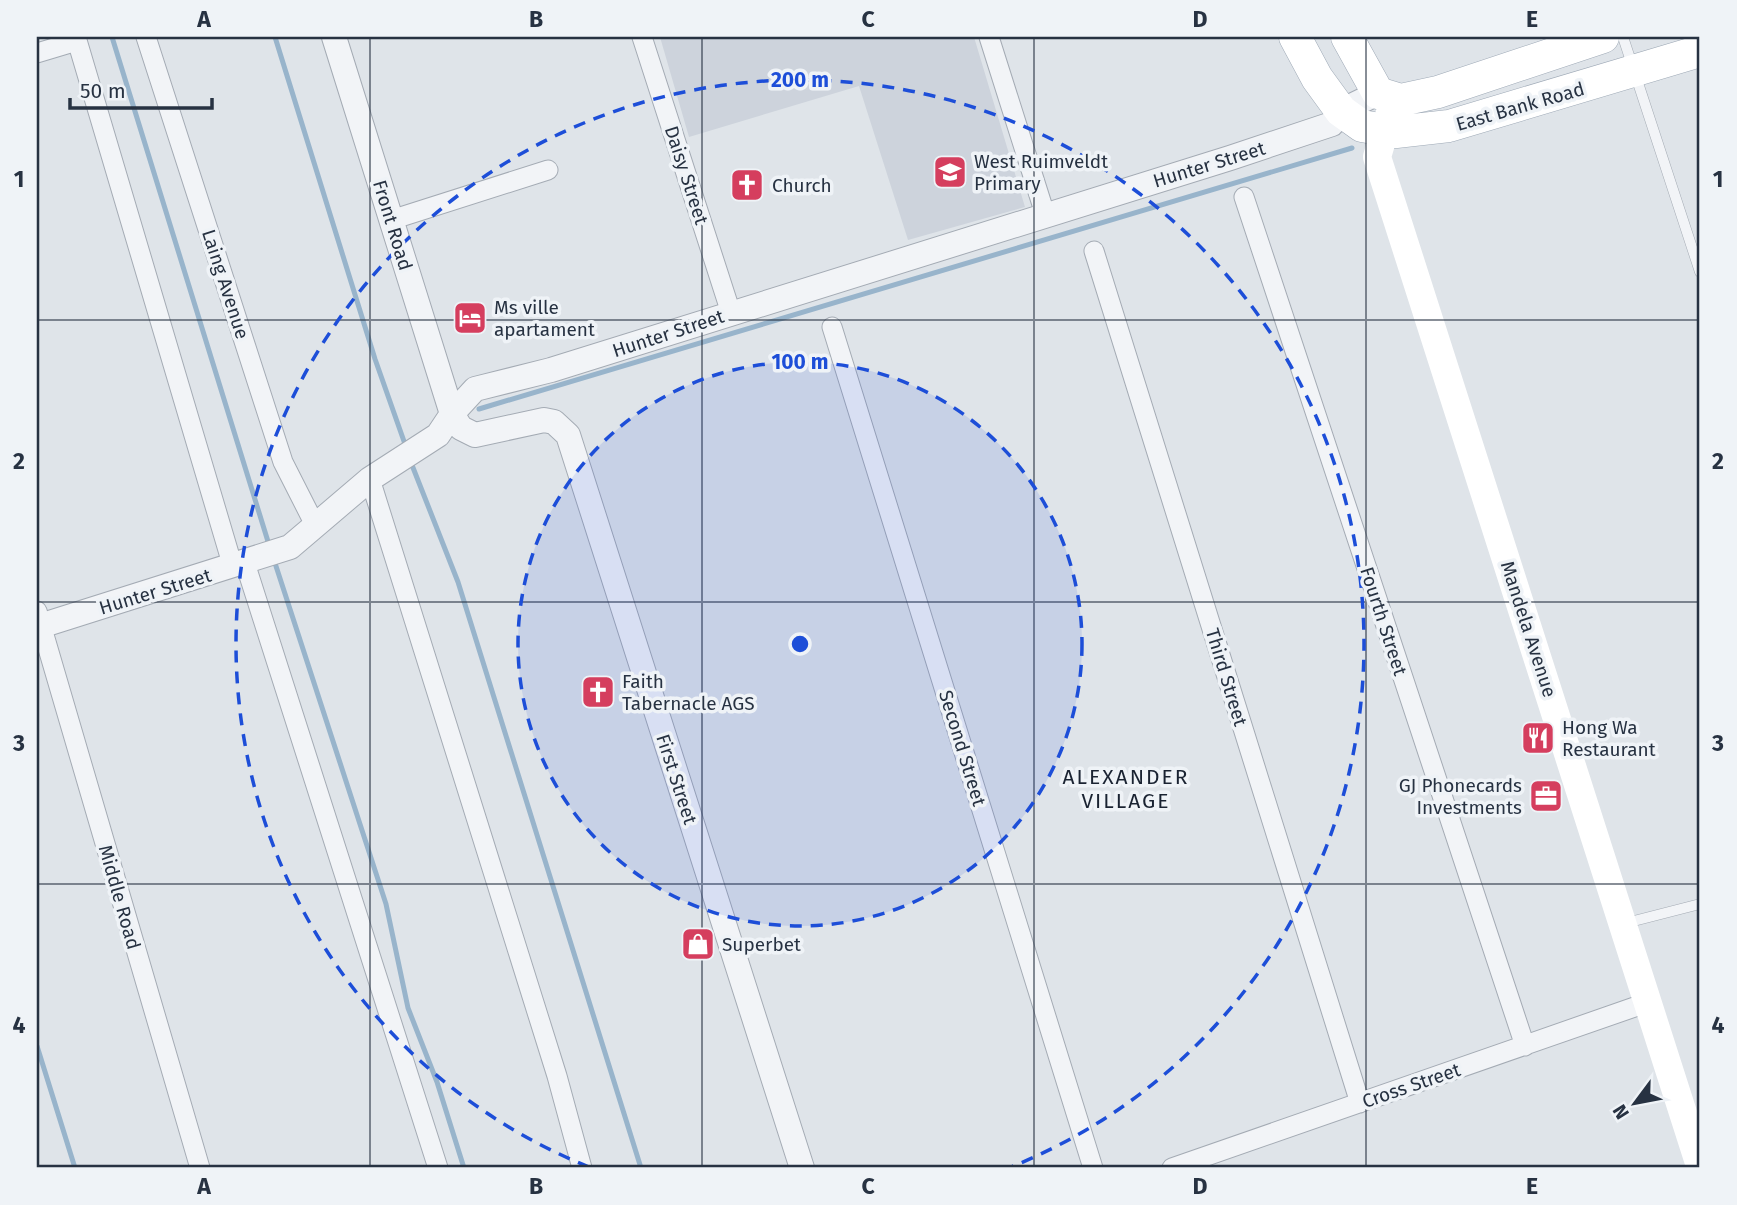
<svg xmlns="http://www.w3.org/2000/svg" width="1737" height="1205" viewBox="0 0 1737 1205" font-family="'Fira Sans',sans-serif">
<style>
.built{fill:#cdd3dc}
.lines{fill:none;stroke-linecap:round;stroke-linejoin:round}
.stream{stroke:#98b4cb;stroke-width:5}
.service-casing{stroke:#a4abb4;stroke-width:11}
.minor-casing{stroke:#a4abb4;stroke-width:21}
.tertiary-casing{stroke:#a4abb4;stroke-width:26}
.primary-casing{stroke:#9ea9b6;stroke-width:33}
.service{stroke:#f2f4f7;stroke-width:10}
.minor{stroke:#f2f4f7;stroke-width:19}
.tertiary{stroke:#f2f4f7;stroke-width:24}
.secondary{stroke:#fff;stroke-width:28}
.primary{stroke:#fff;stroke-width:32}
.grid{fill:none;stroke:#273242;stroke-width:2;stroke-opacity:0.55}
.ring{fill:none;stroke:#1d4ed8;stroke-width:3.5;stroke-dasharray:12 9}
.labels{text-anchor:middle;stroke-width:7;stroke-linejoin:round;paint-order:stroke}
.street-label{font-size:19px;fill:#273242;stroke:#eff3f7}
.poi-label{font-size:19px;fill:#273242;stroke:#eff3f7;text-anchor:start}
.neighbourhood-label{font-size:21px;letter-spacing:2px;fill:#1a2332;stroke:#eff3f7}
.centre{fill:#1d4ed8;stroke:#eff3f7;stroke-width:3.5}
.ring-label{font-size:21px;text-anchor:middle;font-weight:bold;fill:#1d4ed8;stroke:#eff3f7;stroke-width:7;stroke-linejoin:round;paint-order:stroke}
.neatline{fill:none;stroke:#273242;stroke-width:2.5}
.grid-label{font-size:23px;text-anchor:middle;font-weight:bold;fill:#273242}
</style>
<rect width="100%" height="100%" fill="#dfe4e9"/>
<path class="built" d="M660,37H974L1025,207L908,240L859,86L689,137Z"/>
<g class="lines">
<path class="stream" d="M112,37L270,548
M275,37L375,359L406,447
M479,409L1352,148
M410,460L458,582L641,1168
M274,560L386,904L408,1008L437,1082L464,1168
M37,1046L75,1168"/>
<defs>
<path id="service" d="M1623,37L1700,272
M1626,923L1700,904"/>
<path id="minor" d="M76,37L233,567
M146,37L283,462L316,527
M642,37L731,313
M989,37L1045,214
M37,53L77,41
M1244,197L1525,1046
M391,220L548,170
M1094,251L1360,1103
M832,327L1093,1168
M370,479L557,1076L582,1168
M245,563L438,1168
M37,611L200,1168
M1172,1168L1649,1002"/>
<path id="tertiary" d="M334,37L452,414L461,428L475,435L544,420L554,422L568,435L802,1168
M37,627L290,547L370,479L438,435L452,414L475,389L551,370L1230,158L1332,124L1341,111L1378,93"/>
<path id="primary" d="M1295,37L1317,78L1341,111L1362,126L1396,132L1449,126L1700,51
M1347,37L1378,93L1401,100L1438,92L1603,37"/>
</defs>
<use href="#service" class="service-casing"/>
<use href="#minor" class="minor-casing"/>
<use href="#tertiary" class="tertiary-casing"/>
<use href="#primary" class="primary-casing"/>
<use href="#service" class="service"/>
<use href="#minor" class="minor"/>
<use href="#tertiary" class="tertiary"/>
<path class="secondary" d="M1391,109L1377,157L1700,1166"/>
<use href="#primary" class="primary"/>
</g>
<path class="grid" d="M370,37V1168M702,37V1168M1034,37V1168M1366,37V1168M37,320H1700M37,602H1700M37,884H1700"/>
<circle cx="800" cy="644" r="282" fill="#1d4ed8" fill-opacity=".12"/>
<g class="ring">
<circle cx="800" cy="644" r="282"/>
<path d="M589 1167A564 564 0 1 1 1011 1167"/>
</g>
<defs>
<symbol id="school-square" viewBox="-11 -11 22 22"><rect x="-9" y="-9" width="18" height="18" rx="4" fill="#d53e5e" stroke="#eff3f7"/><path d="M0-5L7-2L0 1L-7-2ZM-4 1L0 2.5L4 1V4Q0 6-4 4Z" fill="#fff"/></symbol>
<symbol id="church-square" viewBox="-11 -11 22 22"><rect x="-9" y="-9" width="18" height="18" rx="4" fill="#d53e5e" stroke="#eff3f7"/><path d="M-1.2-6h2.4v3.5h3.3v2.4h-3.3V6h-2.4V-.1h-3.3v-2.4h3.3Z" fill="#fff"/></symbol>
<symbol id="hotel-square" viewBox="-11 -11 22 22"><rect x="-9" y="-9" width="18" height="18" rx="4" fill="#d53e5e" stroke="#eff3f7"/><path d="M-6-4.5h1.5V1H6V5H4.5V3h-9V5H-6ZM-4 0a1.8 1.8 0 1 1 3.6 0ZM.5 0V-2.5h3Q6-2.5 6 0Z" fill="#fff"/></symbol>
<symbol id="restaurant-square" viewBox="-11 -11 22 22"><rect x="-9" y="-9" width="18" height="18" rx="4" fill="#d53e5e" stroke="#eff3f7"/><path d="M-5-6h1v4h1v-4h1v4h1v-4h1v5L-1.5 .5V6h-2V.5L-5-1ZM5-6V6H3V1.5H1.5Q1.5-4 5-6Z" fill="#fff"/></symbol>
<symbol id="office-square" viewBox="-11 -11 22 22"><rect x="-9" y="-9" width="18" height="18" rx="4" fill="#d53e5e" stroke="#eff3f7"/><path d="M-6-3h4V-5.5h4V-3h4V5H-6ZM-1-4.5V-3h2v-1.5ZM-6 0V1H6V0Z" fill="#fff"/></symbol>
<symbol id="shop-square" viewBox="-11 -11 22 22"><rect x="-9" y="-9" width="18" height="18" rx="4" fill="#d53e5e" stroke="#eff3f7"/><path d="M-5-2.5h2.3a2.7 3.5 0 0 1 5.4 0H5L5.5 6h-11ZM-1.5-2.5h3a1.5 2.3 0 0 0-3 0Z" fill="#fff"/></symbol>
</defs>
<g fill-rule="evenodd">
<use href="#school-square" x="931" y="153" width="38" height="38"/>
<use href="#church-square" x="728" y="166" width="38" height="38"/>
<use href="#hotel-square" x="451" y="299" width="38" height="38"/>
<use href="#church-square" x="579" y="673" width="38" height="38"/>
<use href="#restaurant-square" x="1519" y="719" width="38" height="38"/>
<use href="#office-square" x="1527" y="777" width="38" height="38"/>
<use href="#shop-square" x="679" y="925" width="38" height="38"/>
</g>
<g class="labels">
<g class="street-label">
<text transform="translate(1520 106) rotate(-16)" y="7">East Bank Road</text>
<text transform="translate(1209 164) rotate(-17)" y="7">Hunter Street</text>
<text transform="translate(687 175) rotate(72)" y="7">Daisy Street</text>
<text transform="translate(393 225) rotate(73)" y="7">Front Road</text>
<text transform="translate(226 284) rotate(72)" y="7">Laing Avenue</text>
<text transform="translate(668 333) rotate(-18)" y="7">Hunter Street</text>
<text transform="translate(155 591) rotate(-17)" y="7">Hunter Street</text>
<text transform="translate(1384 621) rotate(72)" y="7">Fourth Street</text>
<text transform="translate(1529 629) rotate(72)" y="7">Mandela Avenue</text>
<text transform="translate(1227 677) rotate(73)" y="7">Third Street</text>
<text transform="translate(963 748) rotate(73)" y="7">Second Street</text>
<text transform="translate(677 779) rotate(72)" y="7">First Street</text>
<text transform="translate(120 897) rotate(74)" y="7">Middle Road</text>
<text transform="translate(1411 1085) rotate(-19)" y="7">Cross Street</text>
</g>
<g class="poi-label">
<text x="974" y="168">West Ruimveldt<tspan x="974" dy="22">Primary</tspan></text>
<text x="772" y="192">Church</text>
<text x="494" y="314">Ms ville<tspan x="494" dy="22">apartament</tspan></text>
<text x="622" y="688">Faith<tspan x="622" dy="22">Tabernacle AGS</tspan></text>
<text x="1562" y="734">Hong Wa<tspan x="1562" dy="22">Restaurant</tspan></text>
<text x="1522" y="792" text-anchor="end">GJ Phonecards<tspan x="1522" dy="22">Investments</tspan></text>
<text x="722" y="951">Superbet</text>
</g>
<g class="neighbourhood-label">
<text x="1126" y="784">ALEXANDER<tspan x="1126" dy="24">VILLAGE</tspan></text>
</g>
</g>
<circle cx="800" cy="644" r="10" class="centre"/>
<g class="ring-label">
<text x="800" y="87">200 m</text>
<text x="800" y="369">100 m</text>
</g>
<rect width="1737" height="1205" fill="none" stroke="#eff3f7" stroke-width="77"/>
<g transform="translate(1635 1103) rotate(238)" stroke="#eff3f7" stroke-width="5" paint-order="stroke">
<path d="M0-5L12 26L0 18L-12 26Z" fill="#273242"/>
<text y="-10" font-size="19" font-weight="bold" text-anchor="middle" fill="#273242">N</text>
</g>
<path d="M70 98v10h142v-10" fill="none" stroke="#273242" stroke-width="3.5"/>
<text x="80" y="98" font-size="21" fill="#273242" stroke="#eff3f7" stroke-width="5" paint-order="stroke">50 m</text>
<rect x="38" y="38" width="1660" height="1128" class="neatline"/>
<g class="grid-label">
<text x="204" y="27">A</text>
<text x="536" y="27">B</text>
<text x="868" y="27">C</text>
<text x="1200" y="27">D</text>
<text x="1532" y="27">E</text>
<text x="19" y="187">1</text>
<text x="1718" y="187">1</text>
<text x="19" y="469">2</text>
<text x="1718" y="469">2</text>
<text x="19" y="751">3</text>
<text x="1718" y="751">3</text>
<text x="19" y="1033">4</text>
<text x="1718" y="1033">4</text>
<text x="204" y="1194">A</text>
<text x="536" y="1194">B</text>
<text x="868" y="1194">C</text>
<text x="1200" y="1194">D</text>
<text x="1532" y="1194">E</text>
</g>
</svg>
